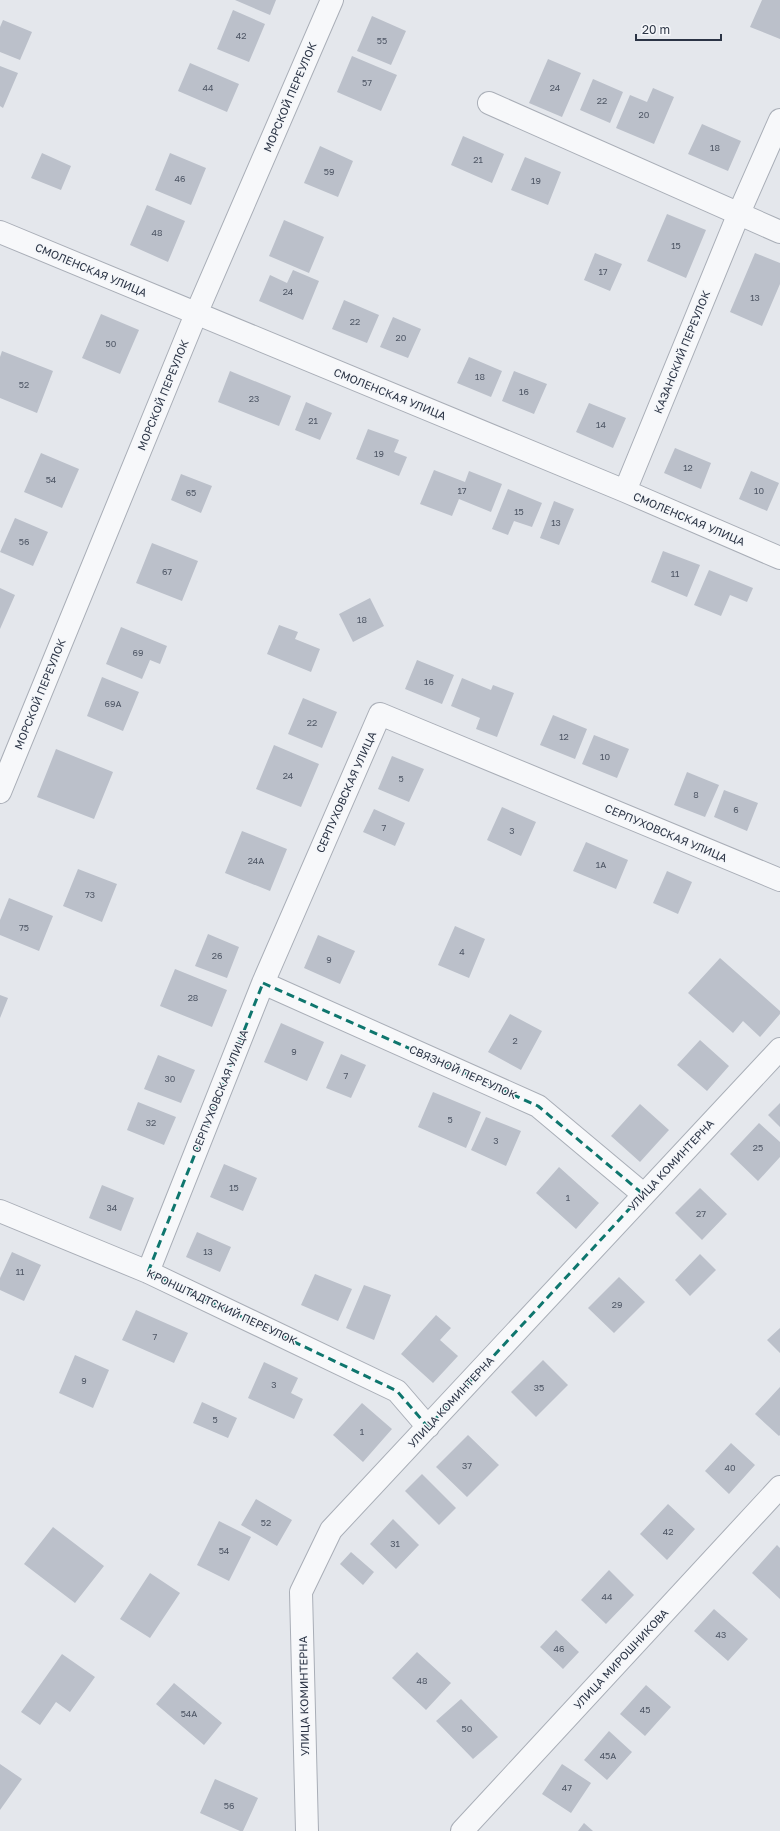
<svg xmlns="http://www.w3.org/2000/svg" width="780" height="1831" viewBox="0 0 780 1831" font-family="'Golos Text',sans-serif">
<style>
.building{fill:#bbc0ca}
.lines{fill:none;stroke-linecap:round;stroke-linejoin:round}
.street-casing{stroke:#a9aeb7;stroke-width:24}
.street{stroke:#f7f8fa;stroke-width:22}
.marked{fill:none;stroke:#0f766e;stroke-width:3;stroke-dasharray:8 5;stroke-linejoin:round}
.labels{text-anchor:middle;stroke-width:3;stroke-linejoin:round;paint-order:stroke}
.number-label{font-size:9px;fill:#4f5766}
.street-label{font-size:11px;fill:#2b3445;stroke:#f4f6f9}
</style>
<rect width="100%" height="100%" fill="#e4e7ec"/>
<path class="building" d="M235,0H276L270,15Z
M762,0H780V39L750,27Z
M233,10L265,24L249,62L217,49Z
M372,16L406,31L391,65L357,51Z
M3,20L32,32L20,60L0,52V27Z
M352,56L397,75L381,111L337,92Z
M548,59L581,73L562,117L529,103Z
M190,63L239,84L227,112L178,91Z
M0,66L18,73L3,108L0,106Z
M593,79L623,92L610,123L580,110Z
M653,88L674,97L654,144L616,128L630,95L647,102Z
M702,124L741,141L728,171L688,154Z
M463,136L504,154L492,183L451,165Z
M320,146L353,161L338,197L304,183Z
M42,153L71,166L61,190L31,178Z
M170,153L206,168L191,205L155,190Z
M525,157L561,172L548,205L511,190Z
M147,205L185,221L168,262L130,245Z
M667,214L706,230L686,278L647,261Z
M284,220L324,237L309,273L269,256Z
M595,253L622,264L610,291L584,280Z
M755,253L780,263V284L762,326L730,312Z
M293,270L319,281L303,320L259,301L270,275L287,283Z
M344,300L379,315L367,343L332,329Z
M101,314L139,330L120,374L82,358Z
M393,317L421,329L408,358L380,347Z
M2,351L53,371L37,413L0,398V357Z
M469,357L502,371L491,397L457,383Z
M230,371L291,396L279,426L218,402Z
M514,371L547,384L534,414L502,401Z
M306,402L332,413L320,440L295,430Z
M589,403L626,418L613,448L576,432Z
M368,429L399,440L394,452L407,457L399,476L356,459Z
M675,448L711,463L701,489L664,473Z
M41,453L79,469L62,508L24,492Z
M434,470L465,482L469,471L502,484L491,512L459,499L452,516L420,504Z
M751,471L779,483L767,511L739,499Z
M181,474L212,486L201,513L171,500Z
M508,489L542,503L532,527L514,521L508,535L492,529Z
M554,501L574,509L559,545L540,538Z
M15,518L48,532L33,566L0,552Z
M152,543L198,561L182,601L136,583Z
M663,551L700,565L687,597L651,582Z
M709,570L753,588L747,602L730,595L721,616L694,605Z
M0,588L15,595L0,629Z
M370,598L384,626L353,642L339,614Z
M279,625L298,632L295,639L320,649L311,672L267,654Z
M121,627L167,646L160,664L150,660L142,679L106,664Z
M417,660L454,675L442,704L405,689Z
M102,677L139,692L123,731L87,716Z
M462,678L491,690L493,685L514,693L497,737L476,729L480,718L451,706Z
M303,698L337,712L322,748L288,734Z
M553,715L587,729L575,759L540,745Z
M594,735L629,749L617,778L582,764Z
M274,745L319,764L301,807L256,789Z
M56,749L113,772L94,819L37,797Z
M392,756L424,769L409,802L378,789Z
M687,772L719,785L705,817L674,805Z
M724,790L758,803L747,831L714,817Z
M502,807L536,822L521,856L487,840Z
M374,809L405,823L395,846L363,832Z
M242,831L287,849L270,891L225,873Z
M586,842L628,860L616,889L573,871Z
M78,869L117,884L102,922L63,906Z
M667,871L692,882L678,914L653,903Z
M9,898L53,916L39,951L0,935V920Z
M455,926L485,939L469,978L438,965Z
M208,934L239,947L227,978L195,966Z
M318,935L355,951L340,984L304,968Z
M720,958L780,1011V1014L760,1037L743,1021L733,1033L688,993Z
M175,969L227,990L212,1027L160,1006Z
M0,995L8,998L0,1018Z
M510,1014L542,1031L521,1070L488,1052Z
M281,1023L324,1042L307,1081L264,1062Z
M700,1040L729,1066L707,1091L677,1065Z
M341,1054L366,1065L351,1098L326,1088Z
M158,1055L195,1070L181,1103L144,1089Z
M433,1092L481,1112L466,1148L418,1127Z
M138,1102L176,1117L164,1145L127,1130Z
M780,1103V1127L768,1115Z
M640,1104L669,1130L640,1162L611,1136Z
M486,1117L521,1131L506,1166L471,1150Z
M759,1123L780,1142V1157L758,1181L730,1154Z
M224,1164L257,1178L243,1211L210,1197Z
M559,1167L599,1203L576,1229L536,1193Z
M102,1185L134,1198L121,1231L89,1218Z
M700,1188L727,1214L702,1240L675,1213Z
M197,1232L231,1247L220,1272L186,1257Z
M12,1252L41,1265L24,1301L0,1290V1278Z
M700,1254L716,1270L690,1296L675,1280Z
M315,1274L352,1289L338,1321L301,1305Z
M619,1277L645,1302L614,1333L588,1308Z
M364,1285L391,1295L374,1340L346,1328Z
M136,1310L188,1333L174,1363L122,1340Z
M436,1315L451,1328L440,1340L458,1356L433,1383L401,1354Z
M780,1328V1353L767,1340Z
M75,1355L109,1370L93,1408L59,1393Z
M543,1360L568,1385L536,1417L511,1392Z
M264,1362L298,1378L291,1393L303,1399L294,1419L248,1398Z
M780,1387V1435L779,1436L755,1414Z
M202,1402L237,1418L228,1438L193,1423Z
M362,1403L392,1429L363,1462L333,1435Z
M468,1435L499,1465L467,1497L436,1467Z
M731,1443L755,1465L729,1494L705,1471Z
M422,1474L456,1508L439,1525L405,1491Z
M256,1499L292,1520L277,1546L241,1525Z
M668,1504L695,1529L667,1560L640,1534Z
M393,1519L419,1545L396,1569L370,1544Z
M219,1521L251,1537L229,1581L197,1565Z
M53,1527L104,1566L75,1603L24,1564Z
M777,1545L780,1548V1599L752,1573Z
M351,1552L374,1572L363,1585L340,1564Z
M609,1570L634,1595L606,1624L581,1600Z
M150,1573L180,1593L150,1638L120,1619Z
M714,1609L748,1639L728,1661L694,1631Z
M556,1630L579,1652L563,1669L540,1647Z
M417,1652L451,1683L426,1710L392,1678Z
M62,1654L95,1677L70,1712L56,1702L40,1725L21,1712Z
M174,1683L222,1723L204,1745L156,1704Z
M646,1685L671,1707L645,1736L620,1714Z
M461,1699L498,1737L473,1759L436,1721Z
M609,1731L632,1752L607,1780L584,1760Z
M0,1764L22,1779L0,1810Z
M562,1764L591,1783L571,1813L542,1794Z
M215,1779L258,1798L243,1831H240L200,1813Z
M584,1823L593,1831H578Z"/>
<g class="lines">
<defs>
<path id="street" d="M489,103L780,232
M0,232L625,491L780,558
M625,491L739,213L780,120
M0,792L196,314L332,0
M263,983L538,1106L643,1194
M0,1211L148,1272L397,1391L428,1427
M148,1272L263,983L380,714L780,880
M307,1831L301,1592L331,1530L780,1049
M462,1831L780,1487"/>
</defs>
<use href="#street" class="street-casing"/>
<use href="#street" class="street"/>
</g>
<path class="marked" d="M263,983L538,1106L643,1194L428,1427L397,1391L148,1272Z"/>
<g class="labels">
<g class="number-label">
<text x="241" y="39">42</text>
<text x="382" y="44">55</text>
<text x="367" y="86">57</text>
<text x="208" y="91">44</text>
<text x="555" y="91">24</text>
<text x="602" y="104">22</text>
<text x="644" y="118">20</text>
<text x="715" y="151">18</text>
<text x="478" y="163">21</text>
<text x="329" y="175">59</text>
<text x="180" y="182">46</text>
<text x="536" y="184">19</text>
<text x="157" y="236">48</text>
<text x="676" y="249">15</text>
<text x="603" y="275">17</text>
<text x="288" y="295">24</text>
<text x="755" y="301">13</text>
<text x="355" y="325">22</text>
<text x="401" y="341">20</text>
<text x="111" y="347">50</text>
<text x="480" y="380">18</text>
<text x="24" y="388">52</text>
<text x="524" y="395">16</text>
<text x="254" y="402">23</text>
<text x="313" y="424">21</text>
<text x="601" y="428">14</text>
<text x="379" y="457">19</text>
<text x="688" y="471">12</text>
<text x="51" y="483">54</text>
<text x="462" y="494">17</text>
<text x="759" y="494">10</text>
<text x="191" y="496">65</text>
<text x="519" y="515">15</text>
<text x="556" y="526">13</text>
<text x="24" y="545">56</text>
<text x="167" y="575">67</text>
<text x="675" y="577">11</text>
<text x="362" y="623">18</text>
<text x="138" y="656">69</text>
<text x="429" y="685">16</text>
<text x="113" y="707">69А</text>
<text x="312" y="726">22</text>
<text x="564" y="740">12</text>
<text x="605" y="760">10</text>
<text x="288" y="779">24</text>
<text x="401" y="782">5</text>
<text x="696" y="798">8</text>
<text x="736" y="813">6</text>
<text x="384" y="831">7</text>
<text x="512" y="834">3</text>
<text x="256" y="864">24А</text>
<text x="601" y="868">1А</text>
<text x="90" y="898">73</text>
<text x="24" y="931">75</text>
<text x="462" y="955">4</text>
<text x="217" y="959">26</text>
<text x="329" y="963">9</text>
<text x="193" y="1001">28</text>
<text x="515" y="1044">2</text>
<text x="294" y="1055">9</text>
<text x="346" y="1079">7</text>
<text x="170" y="1082">30</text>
<text x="450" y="1123">5</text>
<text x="151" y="1126">32</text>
<text x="496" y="1144">3</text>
<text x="758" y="1151">25</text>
<text x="234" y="1191">15</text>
<text x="568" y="1201">1</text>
<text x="112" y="1211">34</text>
<text x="701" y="1217">27</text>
<text x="208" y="1255">13</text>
<text x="20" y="1275">11</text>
<text x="617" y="1308">29</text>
<text x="155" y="1340">7</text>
<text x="84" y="1384">9</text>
<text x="274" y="1388">3</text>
<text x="539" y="1391">35</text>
<text x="215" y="1423">5</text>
<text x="362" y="1435">1</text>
<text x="467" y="1469">37</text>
<text x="730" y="1471">40</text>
<text x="266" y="1526">52</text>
<text x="668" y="1535">42</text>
<text x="395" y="1547">31</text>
<text x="224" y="1554">54</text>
<text x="607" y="1600">44</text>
<text x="721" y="1638">43</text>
<text x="559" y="1652">46</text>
<text x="422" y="1684">48</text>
<text x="645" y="1713">45</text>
<text x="189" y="1717">54А</text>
<text x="467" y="1732">50</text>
<text x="608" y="1759">45А</text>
<text x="567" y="1791">47</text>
<text x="229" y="1809">56</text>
</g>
<g class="street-label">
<text transform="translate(290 97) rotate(-67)" y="4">МОРСКОЙ ПЕРЕУЛОК</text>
<text transform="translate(91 270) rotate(23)" y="4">СМОЛЕНСКАЯ УЛИЦА</text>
<text transform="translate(682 352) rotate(-68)" y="4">КАЗАНСКИЙ ПЕРЕУЛОК</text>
<text transform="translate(390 394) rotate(22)" y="4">СМОЛЕНСКАЯ УЛИЦА</text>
<text transform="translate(163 395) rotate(-68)" y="4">МОРСКОЙ ПЕРЕУЛОК</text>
<text transform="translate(689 519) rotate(23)" y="4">СМОЛЕНСКАЯ УЛИЦА</text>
<text transform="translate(40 694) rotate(-68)" y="4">МОРСКОЙ ПЕРЕУЛОК</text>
<text transform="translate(346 792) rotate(-66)" y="4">СЕРПУХОВСКАЯ УЛИЦА</text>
<text transform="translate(666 833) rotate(23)" y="4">СЕРПУХОВСКАЯ УЛИЦА</text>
<text transform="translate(463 1072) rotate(24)" y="4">СВЯЗНОЙ ПЕРЕУЛОК</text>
<text transform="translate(220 1091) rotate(-68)" y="4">СЕРПУХОВСКАЯ УЛИЦА</text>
<text transform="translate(671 1165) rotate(-47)" y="4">УЛИЦА КОМИНТЕРНА</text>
<text transform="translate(222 1307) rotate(25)" y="4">КРОНШТАДТСКИЙ ПЕРЕУЛОК</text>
<text transform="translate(451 1402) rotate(-47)" y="4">УЛИЦА КОМИНТЕРНА</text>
<text transform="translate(621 1659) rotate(-47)" y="4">УЛИЦА МИРОШНИКОВА</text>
<text transform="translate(304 1696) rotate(-91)" y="4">УЛИЦА КОМИНТЕРНА</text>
</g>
</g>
<path d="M636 34v6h85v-6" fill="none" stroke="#2b3445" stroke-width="2"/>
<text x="642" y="34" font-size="12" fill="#2b3445" stroke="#f4f6f9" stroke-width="3" paint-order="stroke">20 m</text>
</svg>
